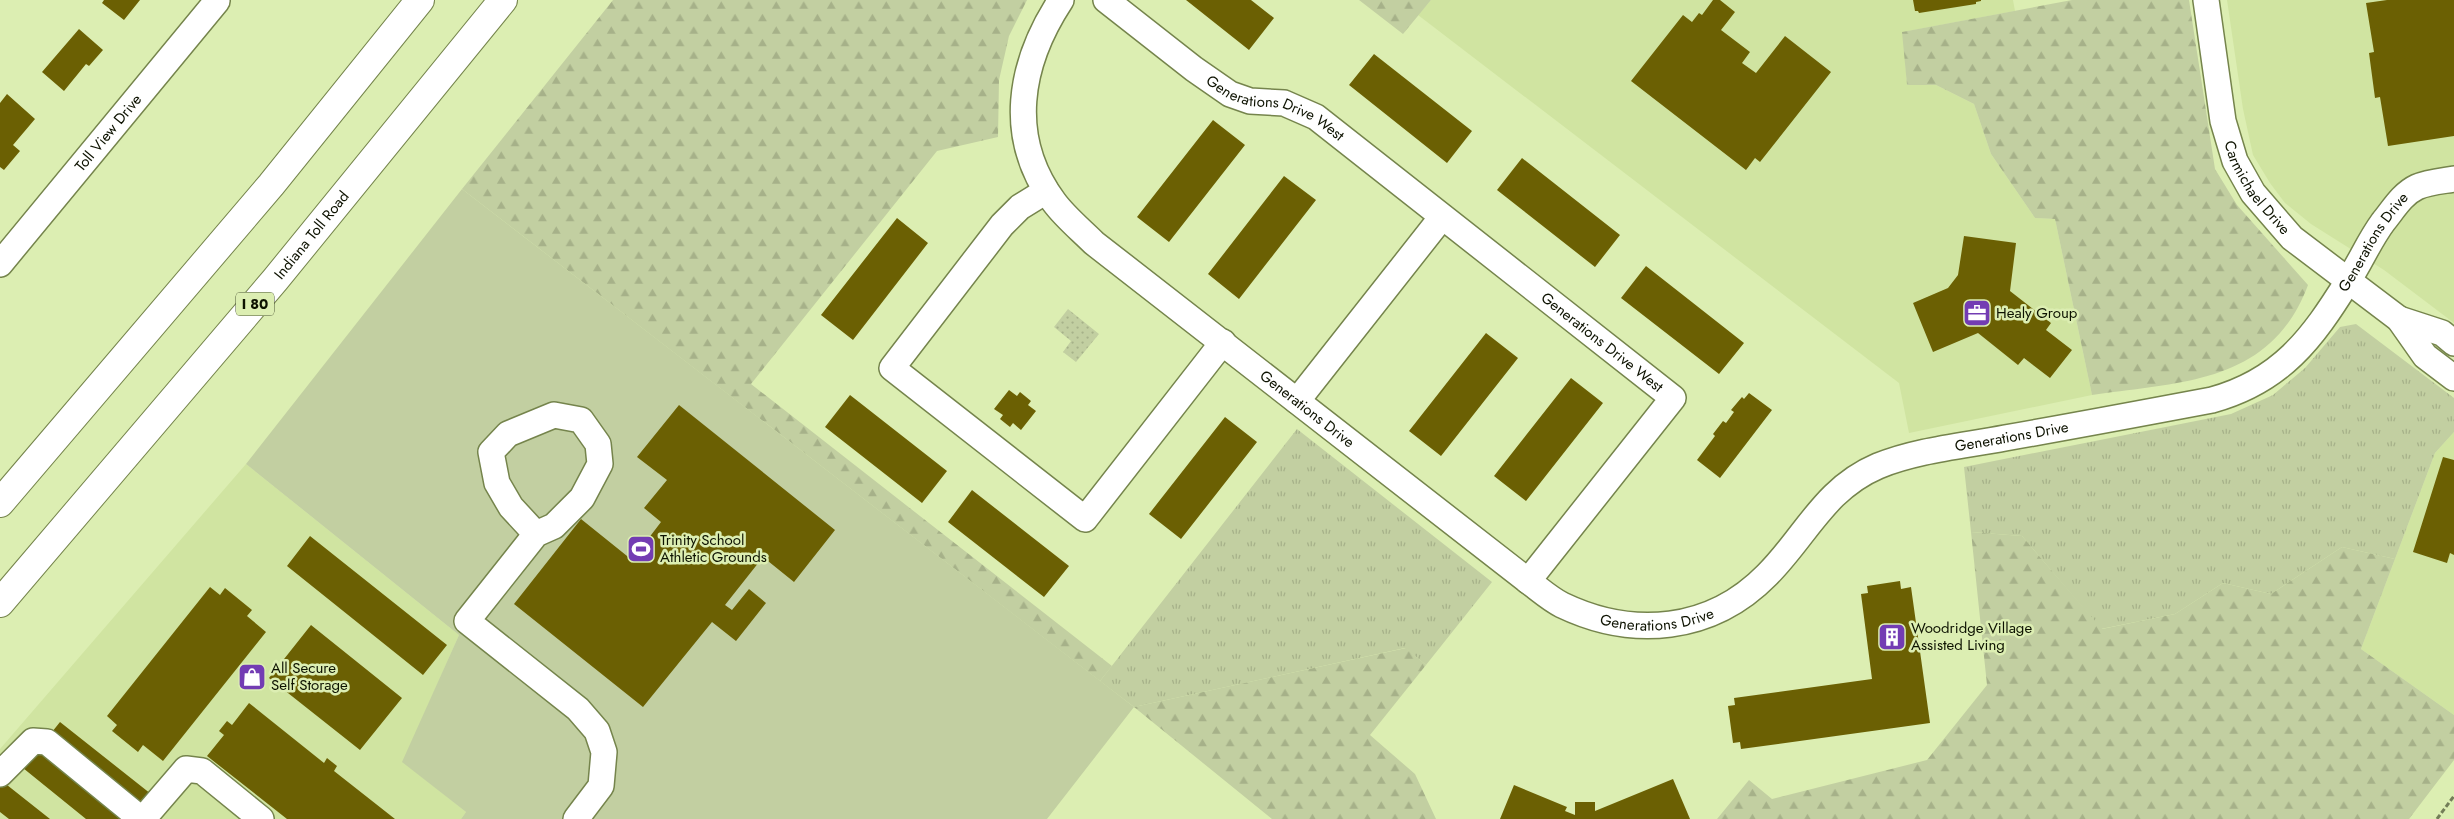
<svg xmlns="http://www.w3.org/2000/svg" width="2454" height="819" viewBox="0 0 2454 819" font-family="Jost,sans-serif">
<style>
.built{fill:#d0e4a1}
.grass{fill:url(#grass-tufts)}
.forest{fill:url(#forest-firs)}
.park{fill:url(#park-dots)}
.garden{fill:#c2cfa1}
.building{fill:#6b6003}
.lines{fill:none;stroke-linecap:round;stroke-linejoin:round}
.minor-casing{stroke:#75844c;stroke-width:28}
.highway-casing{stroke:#75844c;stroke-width:30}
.path{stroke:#737e58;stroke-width:3;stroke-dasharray:5 2.5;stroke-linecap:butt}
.minor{stroke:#fff;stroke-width:25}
.highway{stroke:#fff;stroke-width:28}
.labels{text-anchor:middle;stroke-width:5;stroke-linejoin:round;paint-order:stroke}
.shield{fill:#dceeb2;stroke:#4b5435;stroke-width:1}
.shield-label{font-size:14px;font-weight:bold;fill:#0d1200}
.street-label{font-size:15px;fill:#0d1200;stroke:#dceeb2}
.poi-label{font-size:15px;fill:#0d1200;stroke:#dceeb2;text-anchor:start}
</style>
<defs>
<pattern id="grass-tufts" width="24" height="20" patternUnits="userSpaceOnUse" patternTransform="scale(1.25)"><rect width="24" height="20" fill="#c2cfa1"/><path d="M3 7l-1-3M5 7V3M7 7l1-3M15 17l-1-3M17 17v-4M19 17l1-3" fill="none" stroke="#a6b189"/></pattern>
<pattern id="forest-firs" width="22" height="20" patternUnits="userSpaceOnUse" patternTransform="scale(1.25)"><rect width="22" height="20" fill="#c2cfa1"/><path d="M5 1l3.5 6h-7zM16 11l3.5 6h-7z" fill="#a6b189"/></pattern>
<pattern id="park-dots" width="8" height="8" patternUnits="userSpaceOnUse" patternTransform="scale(1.25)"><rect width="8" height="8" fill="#c2cfa1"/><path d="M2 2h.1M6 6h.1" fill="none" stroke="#a6b189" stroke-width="1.8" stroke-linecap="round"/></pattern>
</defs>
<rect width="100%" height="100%" fill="#dceeb2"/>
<path class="built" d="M1431,0H2013L2015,11L1903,32L1907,85H1936L1974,104L1991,154L2035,218L2055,219L2092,395L1909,433L1899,383L1418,15Z
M2227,0H2454V323L2384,270L2311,224L2285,203L2270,183L2253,155L2243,109Z
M2454,432V715L2361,649L2435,453Z
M246,464L459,635L403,762L466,812L461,819H0V749Z"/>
<path class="grass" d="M2356,324L2454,398V432L2435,453L2395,559L2342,547L2271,594L2223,583L2175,614L2101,629L2022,536L1971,532L1964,467L2231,414L2273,395L2305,368L2340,327Z
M1297,429L1492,582L1426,665L1405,648L1134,707L1100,681Z"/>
<path class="forest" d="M613,0H1027L1009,36L999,80L998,137L937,151L751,384L1112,666L1100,681L462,189Z
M1359,0H1431L1403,34Z
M2072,0H2189L2215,169L2237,205L2308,285C2271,384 2181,382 2092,395L2055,219L2035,218L1991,154L1974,104L1936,85H1907L1902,32Z
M1971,532L2022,536L2102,629L2175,614L2223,583L2271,594L2342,547L2395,559L2361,649L2454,715V760L2409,819H1717L1749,780L1772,799L1927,760L1987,685Z
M1406,648L1426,665L1370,735L1415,774L1436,819H1272L1134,707Z"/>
<path class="park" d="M1068,309L1099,334L1076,362L1063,352L1071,341L1054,327Z"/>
<path class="garden" d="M462,189L1134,707L1047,819H461L466,812L402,762L459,635L246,464Z"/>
<path class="building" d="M104,0H140L124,20L102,3Z
M1186,0H1251L1274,18L1249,50Z
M1713,0H1720L1735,12L1721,30L1750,52L1742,63L1756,73L1785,36L1831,72L1760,162L1755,158L1746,170L1631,81L1683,15L1692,22L1699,13L1702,15Z
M1913,0H1981V1L1976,2V4L1919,13L1918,11H1915Z
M2387,0H2454V136L2388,146L2380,97L2375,98L2369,53L2374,52L2366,3Z
M79,29L103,50L89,66L86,64L64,91L42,72Z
M1374,54L1472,131L1447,163L1349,85Z
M7,94L35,119L13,145L20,151L4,170L0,167V103Z
M1213,120L1245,145L1169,242L1137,217Z
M1522,158L1620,235L1595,267L1497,190Z
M1284,176L1316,200L1239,299L1208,274Z
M897,218L928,243L853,340L821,315Z
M1964,236L2016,243L2010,291L2051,323L2046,330L2072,350L2050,378L2024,358L2018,365L1978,333L1933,352L1913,303L1948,288L1958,275Z
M1646,266L1744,343L1719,374L1621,298Z
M1486,333L1518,358L1441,456L1409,431Z
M1571,378L1603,403L1526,501L1494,476Z
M1009,390L1017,396L1020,392L1031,401L1028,405L1036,411L1021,430L1013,423L1010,427L1000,419L1003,415L994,409Z
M1749,393L1772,410L1720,478L1697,460L1715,436L1713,434L1723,421L1726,423L1734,412L1731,410L1742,397L1744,399Z
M850,395L947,471L922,503L825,427Z
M679,405L835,530L794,582L763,557L725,605L732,610L749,589L766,603L736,641L712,622L643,707L514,604L581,519L632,560L661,522L644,508L667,480L637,457Z
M1225,417L1257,442L1181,539L1149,514Z
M2443,457L2454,460V555L2450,553L2447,563L2413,552Z
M972,490L1069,566L1044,597L948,522Z
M310,536L447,645L423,675L287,566Z
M1900,581L1901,589L1911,587L1930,723L1741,749L1740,742L1733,743L1728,706L1735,705L1734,698L1872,679L1861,594L1868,593L1867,586Z
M210,587L220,595L225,588L252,610L247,616L266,632L163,761L143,745L138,752L112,731L117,725L107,716Z
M311,625L402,698L360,750L269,678Z
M249,703L324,763L327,758L337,766L334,771L395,819H287L207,756L224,735L219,731L227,721L232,725Z
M60,722L151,794L142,805L52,732Z
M39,748L127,819H86L23,768Z
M1673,779L1690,819H1500L1514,785L1567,807L1565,811L1575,815V802H1595V811Z
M2,781L50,819H9L0,812V783Z"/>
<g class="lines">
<defs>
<g id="minor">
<path id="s1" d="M1061,0C1019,64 1006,137 1054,202C1065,217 1081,230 1094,243L1528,581C1539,589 1550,599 1562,605C1633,639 1711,632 1767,575C1806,536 1824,489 1878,466C1917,450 1963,446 2005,438C2074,426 2143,413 2212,400C2281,381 2312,339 2348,281C2361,261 2369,241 2383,222C2393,210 2402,194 2417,187C2428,182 2442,181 2454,179"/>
<path id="s2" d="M1106,0L1194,69L1230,94L1250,101L1284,103L1316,117L1673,398L1528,581"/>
<path id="s3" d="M2206,0L2223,121L2235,161L2253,193L2292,238L2399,319L2425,356L2454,378"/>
<path d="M1046,191L1020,207L1002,225L892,368L1085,519L1223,342"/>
<path id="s4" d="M0,264L217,1"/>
<path d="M2399,319L2442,333L2454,343"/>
<path d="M1297,401L1442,217"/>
<path d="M536,534L511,507L497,483L491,452L508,434L554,415L581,420L598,444L600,464L582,498L554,526L536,534L467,621L578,709L597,731L604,752L601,786L576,819"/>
<path d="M0,774L33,741L47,742L141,819"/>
<path d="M143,819L186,769L202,771L261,819"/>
</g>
<g id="highway">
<path d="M0,503L271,185L420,0"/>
<path id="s5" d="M0,603L275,280L503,0"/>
</g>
</defs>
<use href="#minor" class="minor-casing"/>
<use href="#highway" class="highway-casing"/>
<path class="path" d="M2437,819L2454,796"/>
<use href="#minor" class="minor"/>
<use href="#highway" class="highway"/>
</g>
<defs>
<symbol id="office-square" viewBox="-11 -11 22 22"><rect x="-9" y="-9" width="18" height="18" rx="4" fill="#733cb3" stroke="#dceeb2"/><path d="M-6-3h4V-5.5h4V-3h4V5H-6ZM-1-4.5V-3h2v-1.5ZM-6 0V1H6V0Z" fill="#fff"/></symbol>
<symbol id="stadium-square" viewBox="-11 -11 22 22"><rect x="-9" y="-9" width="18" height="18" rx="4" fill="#733cb3" stroke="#dceeb2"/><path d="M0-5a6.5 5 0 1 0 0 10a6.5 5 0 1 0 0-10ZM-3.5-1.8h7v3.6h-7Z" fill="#fff"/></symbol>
<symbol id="building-square" viewBox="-11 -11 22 22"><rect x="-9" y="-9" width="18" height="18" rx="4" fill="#733cb3" stroke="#dceeb2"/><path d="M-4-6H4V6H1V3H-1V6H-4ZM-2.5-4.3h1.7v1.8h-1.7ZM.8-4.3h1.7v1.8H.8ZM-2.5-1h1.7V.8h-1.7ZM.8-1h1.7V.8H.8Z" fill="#fff"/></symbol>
<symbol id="shop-square" viewBox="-11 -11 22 22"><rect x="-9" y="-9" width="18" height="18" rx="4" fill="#733cb3" stroke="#dceeb2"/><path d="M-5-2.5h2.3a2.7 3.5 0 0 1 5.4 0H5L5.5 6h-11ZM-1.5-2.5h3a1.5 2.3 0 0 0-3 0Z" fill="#fff"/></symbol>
</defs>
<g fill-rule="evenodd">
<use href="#office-square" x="1961" y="297" width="32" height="32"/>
<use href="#stadium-square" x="625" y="533" width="32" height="32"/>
<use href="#building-square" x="1876" y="621" width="32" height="32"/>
<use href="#shop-square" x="236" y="661" width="32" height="32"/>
</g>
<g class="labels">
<rect class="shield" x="236" y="292.5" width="38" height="23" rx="4"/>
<g class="shield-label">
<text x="255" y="309">I 80</text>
</g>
<g class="street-label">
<text dy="5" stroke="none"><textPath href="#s2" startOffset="204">Generations Drive West</textPath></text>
<text dy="5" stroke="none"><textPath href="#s4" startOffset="170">Toll View Drive</textPath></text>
<text dy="5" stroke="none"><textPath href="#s3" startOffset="198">Carmichael Drive</textPath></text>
<text dy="5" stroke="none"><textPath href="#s5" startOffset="482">Indiana Toll Road</textPath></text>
<text dy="5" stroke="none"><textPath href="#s1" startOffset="1818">Generations Drive</textPath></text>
<text dy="5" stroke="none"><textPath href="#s2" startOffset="610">Generations Drive West</textPath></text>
<text dy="5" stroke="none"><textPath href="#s1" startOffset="544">Generations Drive</textPath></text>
<text dy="5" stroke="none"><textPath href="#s1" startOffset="1382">Generations Drive</textPath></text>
<text dy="5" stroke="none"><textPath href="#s1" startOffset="964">Generations Drive</textPath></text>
</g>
<g class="poi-label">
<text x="1996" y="318">Healy Group</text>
<text x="660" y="545">Trinity School<tspan x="660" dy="17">Athletic Grounds</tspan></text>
<text x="1911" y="633">Woodridge Village<tspan x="1911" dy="17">Assisted Living</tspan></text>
<text x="271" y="673">All Secure<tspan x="271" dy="17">Self Storage</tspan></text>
</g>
</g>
</svg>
